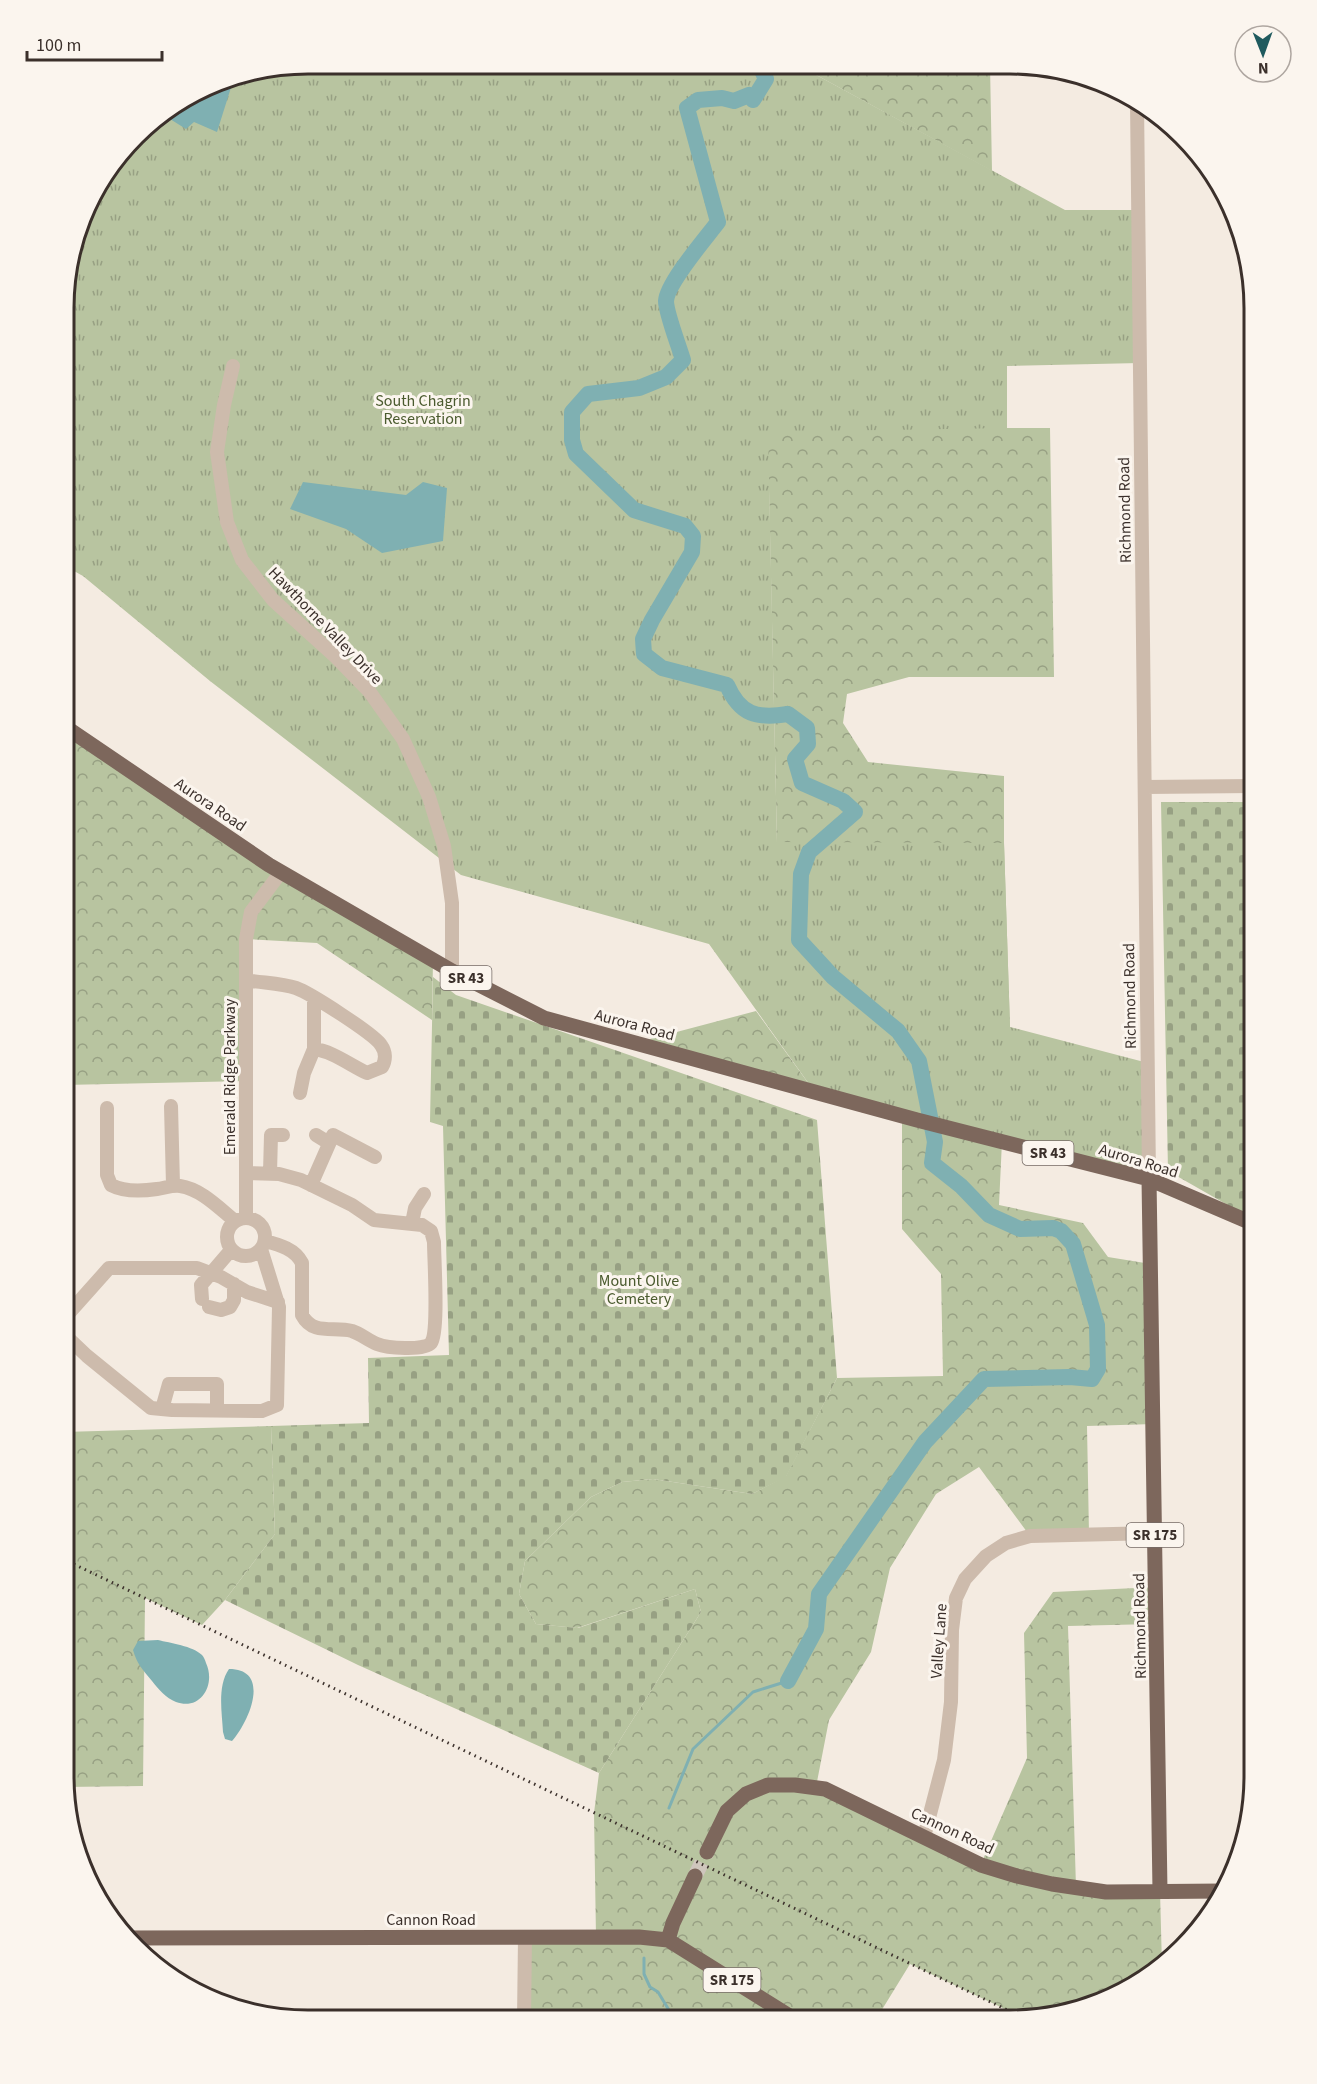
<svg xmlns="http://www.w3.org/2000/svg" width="1317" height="2084" viewBox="0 0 1317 2084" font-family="'Source Sans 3',sans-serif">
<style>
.forest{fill:url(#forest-crowns)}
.cemetery{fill:url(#cemetery-stones)}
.park{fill:url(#park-tufts)}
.water{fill:#7fb0b2}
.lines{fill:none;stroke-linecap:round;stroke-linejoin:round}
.stream{stroke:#7fb0b2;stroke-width:3}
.river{stroke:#7fb0b2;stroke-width:16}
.major-tunnel{stroke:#cfc6bd;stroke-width:15;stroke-dasharray:15 8;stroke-linecap:butt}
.minor{stroke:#cdbbac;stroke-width:14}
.major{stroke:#7d675c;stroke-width:15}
.rail{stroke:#3b302b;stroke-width:3;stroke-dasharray:1.5 4.5;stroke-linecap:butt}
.labels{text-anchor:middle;stroke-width:6;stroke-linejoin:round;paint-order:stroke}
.shield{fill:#fbf5ee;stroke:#756b66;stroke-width:1.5}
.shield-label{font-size:15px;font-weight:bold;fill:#3b302b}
.park-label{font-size:16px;fill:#4a5a2e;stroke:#fbf5ee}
.street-label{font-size:16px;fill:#3b302b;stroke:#fbf5ee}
.rim{fill:none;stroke:#3b302b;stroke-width:3}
</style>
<defs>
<pattern id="forest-crowns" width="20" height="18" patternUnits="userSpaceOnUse" patternTransform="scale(1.5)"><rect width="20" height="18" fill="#b8c4a0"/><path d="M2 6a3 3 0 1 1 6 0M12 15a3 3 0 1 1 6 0" fill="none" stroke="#97a083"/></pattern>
<pattern id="cemetery-stones" width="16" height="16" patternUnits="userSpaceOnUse" patternTransform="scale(1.5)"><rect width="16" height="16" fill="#b8c4a0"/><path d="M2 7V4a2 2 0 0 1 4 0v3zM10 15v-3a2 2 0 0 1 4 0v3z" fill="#97a083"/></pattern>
<pattern id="park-tufts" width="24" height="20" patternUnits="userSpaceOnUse" patternTransform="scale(1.5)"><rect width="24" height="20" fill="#b8c4a0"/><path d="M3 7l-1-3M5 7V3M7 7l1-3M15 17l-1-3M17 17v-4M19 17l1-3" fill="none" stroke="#97a083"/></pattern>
</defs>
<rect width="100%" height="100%" fill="#f4ebe1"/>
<path class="forest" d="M803,64L990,65L992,171L809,71Z
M645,174L1007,366V428H1050L1054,677H909L847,694L843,723L868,762L1004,776V843L1010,1027L777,842L769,489Z
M64,727L269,865L433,959L432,1020L317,943L246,939V1081L64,1085Z
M756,1011L814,1091L635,1043Z
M902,1115L1002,1141L999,1205L1083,1223L1108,1257L1151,1264L1154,1424L1087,1426L1089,1534L1030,1536L979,1467L936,1494L890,1568L871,1652L829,1720L816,1787L981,1864L1027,1758L1024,1633L1053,1592L1156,1587L1154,1624L1068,1626L1076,1887L1160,1891L1162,1966L1103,2003L1024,2018L910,1964L875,2021L524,2020L525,1937H596L594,1813L599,1773L701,1612L695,1589L577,1628L536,1624L519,1594L525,1561L591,1497L622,1482L653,1479L752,1494L786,1476L837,1378L943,1376L941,1274L902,1229Z
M271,1426L275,1534L225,1600L202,1625L145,1598L143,1786L65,1787L63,1776V1432Z"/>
<path class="cemetery" d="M1161,802H1254V1220L1168,1171Z
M433,977L456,995L817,1120L837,1378L786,1477L752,1494L653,1479L622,1482L591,1497L525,1561L519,1594L536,1624L578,1628L695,1589L701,1612L599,1773L358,1665L225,1600L275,1534L271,1426L369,1423L368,1358L449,1355L443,1126L430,1122Z"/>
<path class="park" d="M308,63L809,64V71L1065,210H1138L1140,363L1007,366V428L768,432L777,842L1004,843L1010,1027L1148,1063L1149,1179L814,1091L709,944L461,875L210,681L83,576L65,566V276L88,199L146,124L214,81Z"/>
<path class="water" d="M234,78L217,132L194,122L186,129L162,114L214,81Z
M303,482L406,495L423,482L447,488L443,541L382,553L346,529L290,509Z
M158,1640C170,1643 193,1646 202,1655C204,1657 205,1660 206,1663C216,1684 201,1711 176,1702C166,1698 158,1689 152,1681C142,1669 137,1664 133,1650L138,1641Z
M229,1669C272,1669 249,1722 232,1741L225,1739L223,1732C222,1713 217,1686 229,1669Z"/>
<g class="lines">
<path class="stream" d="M669,1808L693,1749L753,1692L788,1681
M644,1958V1974L650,1987L658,1992L675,2020"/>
<path class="river" d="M759,64L766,79L753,100L749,95L734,101L722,98L698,100L687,108L718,222C706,238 667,283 666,301C666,313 679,346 683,360L666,377L639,388L588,394L572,412V440L576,454L634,510L685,526L693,536L692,552L652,620L643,639L644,654L662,668L727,685C740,715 757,719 788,714L807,728L808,744L795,759L802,783L843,801L855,812L809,852L801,874L799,940L833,977L898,1031L919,1061L935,1142L932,1163L961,1186L989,1215L1020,1229L1053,1228L1061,1231L1073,1244L1097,1325L1098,1369L1092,1379L1070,1377L984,1379L925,1442L819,1594L816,1629L788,1681"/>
<path class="major-tunnel" d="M695,1876L707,1852"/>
<path class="minor" d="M1137,101L1149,1179
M233,366L224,405L217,452L227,522L242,560L273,600L336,657L369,691L403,739L429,797L444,846L452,903V971
M1145,787L1254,786
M246,980C262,983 281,983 296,988C310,993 374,1034 381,1045C386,1052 386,1060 382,1067L367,1073C350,1065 332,1051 314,1049
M300,1093L304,1073L314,1049V998
M171,1106L173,1185
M107,1108V1175L111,1185C124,1192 143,1191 157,1189C165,1188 172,1185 180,1186C201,1189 219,1208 235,1221
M316,1135L329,1143
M246,1173L279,1174L301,1180L352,1205L374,1220L422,1225L431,1231L434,1242C434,1259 439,1332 431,1343C424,1351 387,1348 377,1344C369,1341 361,1334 352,1331C334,1326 313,1336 302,1315V1263C295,1249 280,1245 265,1241
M270,1173L271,1135H283
M311,1185L333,1135L375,1157
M227 1237a19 19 0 1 1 38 0a19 19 0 1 1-38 0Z
M246,1218V939L251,912L281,872
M412,1223L415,1208L424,1194
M202,1299L201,1285L231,1250
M209,1307L221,1310L230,1307L234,1300V1284
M64,1324L68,1314L109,1268H197L221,1277L247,1292L278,1302
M64,1328L67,1337L87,1356L151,1408L172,1410L262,1411L277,1405L279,1307L261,1249
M162,1409L169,1384H217V1411
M924,1837L944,1760L951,1702L952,1630L956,1598L965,1579L986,1556L1006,1543L1030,1536L1155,1533
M524,2020L525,1937"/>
<path class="major" d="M64,726L269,865L452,971L544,1018L917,1120L1149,1179L1254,1224
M1149,1179L1160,1891
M707,1852L727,1811L746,1794L768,1785H795L825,1789L981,1865L1017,1876L1052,1884L1106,1892L1223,1891
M126,1938L639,1937L668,1940L796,2020
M668,1940L673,1923L695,1876"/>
<path class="rail" d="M63,1559L1024,2018"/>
</g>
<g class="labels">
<g class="shield">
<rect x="440.5" y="966" width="51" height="24" rx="4.5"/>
<rect x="1022.5" y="1141" width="51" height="24" rx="4.5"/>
<rect x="1126.5" y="1523" width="57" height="24" rx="4.5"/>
<rect x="703.5" y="1968" width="57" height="24" rx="4.5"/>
</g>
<g class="shield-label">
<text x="466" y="983">SR 43</text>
<text x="1048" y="1158">SR 43</text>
<text x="1155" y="1540">SR 175</text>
<text x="732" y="1985">SR 175</text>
</g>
<g class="park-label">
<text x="423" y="406">South Chagrin<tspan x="423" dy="18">Reservation</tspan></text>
<text x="639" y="1286">Mount Olive<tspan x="639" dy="18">Cemetery</tspan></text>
</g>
<g class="street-label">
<text transform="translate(1124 510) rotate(-91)" y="6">Richmond Road</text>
<text transform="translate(326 625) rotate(46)" y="6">Hawthorne Valley Drive</text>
<text transform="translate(211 804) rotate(34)" y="6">Aurora Road</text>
<text transform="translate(1129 996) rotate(-91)" y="6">Richmond Road</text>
<text transform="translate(635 1024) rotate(15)" y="6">Aurora Road</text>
<text transform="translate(229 1077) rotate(-90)" y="6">Emerald Ridge Parkway</text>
<text transform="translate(1139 1160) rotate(17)" y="6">Aurora Road</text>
<text transform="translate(1139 1626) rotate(-91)" y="6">Richmond Road</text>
<text transform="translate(938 1641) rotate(-86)" y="6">Valley Lane</text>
<text transform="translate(953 1830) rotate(25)" y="6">Cannon Road</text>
<text x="431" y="1925">Cannon Road</text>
</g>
</g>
<path d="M0 0H1317V2084H0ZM308 74H1010A234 234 0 0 1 1244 308V1776A234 234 0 0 1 1010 2010H308A234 234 0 0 1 74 1776V308A234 234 0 0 1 308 74Z" fill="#fbf5ee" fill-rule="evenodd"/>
<path class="rim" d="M308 74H1010A234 234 0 0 1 1244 308V1776A234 234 0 0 1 1010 2010H308A234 234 0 0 1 74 1776V308A234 234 0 0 1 308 74Z"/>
<g transform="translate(1263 54) rotate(179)"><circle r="28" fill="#fbf5ee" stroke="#aea6a0" stroke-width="1.5"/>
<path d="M0-4.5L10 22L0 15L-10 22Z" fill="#1f5a5e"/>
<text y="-9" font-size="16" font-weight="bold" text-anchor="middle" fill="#3b302b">N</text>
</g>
<path d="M27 51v9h135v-9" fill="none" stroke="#3b302b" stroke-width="3"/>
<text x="36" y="51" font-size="18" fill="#3b302b" stroke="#fbf5ee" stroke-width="4.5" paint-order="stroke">100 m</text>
</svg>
